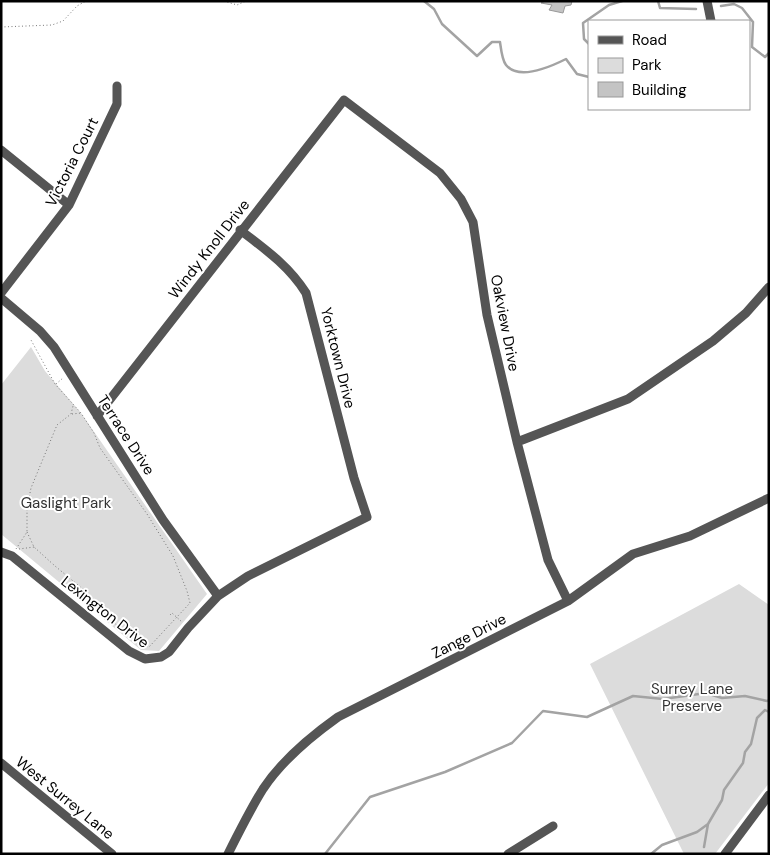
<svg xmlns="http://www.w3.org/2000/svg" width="770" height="855" viewBox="0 0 770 855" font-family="'DM Sans',sans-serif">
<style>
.green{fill:#dcdcdc}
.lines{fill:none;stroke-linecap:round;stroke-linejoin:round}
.stream{stroke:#a3a3a3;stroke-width:2.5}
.building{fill:#c4c4c4;stroke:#999}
.path{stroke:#777;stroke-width:1;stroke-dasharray:1 2.5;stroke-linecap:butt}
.minor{stroke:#555;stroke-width:9}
.labels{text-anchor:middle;stroke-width:4;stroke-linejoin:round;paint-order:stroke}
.street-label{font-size:15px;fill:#000;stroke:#fff}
.park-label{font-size:15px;fill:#333;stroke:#fff}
</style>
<rect width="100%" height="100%" fill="#fff"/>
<path class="green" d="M31,347L45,371L81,413L207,594L159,651L141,650L1,534V385Z
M739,584L769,605V783L715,854H684L590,664Z"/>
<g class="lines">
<path class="stream" d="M424,1L434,9L442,24L477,56L492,42H500C501,49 502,60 506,65C519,81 552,66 566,59L577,74L589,77
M658,1L660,8L696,9
M721,6L734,4L742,8L753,22L752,47L765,57L769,53
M589,44L584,39L583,23L609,5L622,1
M704,847L708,824
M325,854L370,797L445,772L512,743L543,711L587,717L633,696L663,699L706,693L722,698L745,696L767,701L769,700
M651,854L662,845L697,832L708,824L722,800L724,790L743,763L745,752L751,744L757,718L765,710L769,712"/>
</g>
<path class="building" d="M545,1H572L571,5L565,6L563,13L549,10L552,5L541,3Z"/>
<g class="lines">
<path class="path" d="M224,1L237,5L246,1
M1,27L52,25L63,21L77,6L86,1
M56,384L63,378
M72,414L81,413
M27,532L34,547L55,566L84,590L96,608L141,645L149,647L190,603L187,591L173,556L147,514L100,448L94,433L81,413L55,384L31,340
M16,549L27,532V508L31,488L57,425L71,414L73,406
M19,549L34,547
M170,615L172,613L182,622"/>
<path class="minor" d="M707,1L711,21
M1,150L69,205
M1,293L69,205L117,104V86
M1,298L40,331L54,347L163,520L218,596
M97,416L344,100L440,173L461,199L473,222L487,315L517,442L548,560L568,601
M517,442L628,399L713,341L746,313L769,287
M1,552L12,556L129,651L145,659L161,657L169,652L188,628L218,596L248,576L367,517L354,478L306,293C289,266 265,249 240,230
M1,763L112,854
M228,854C239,832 250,810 263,789C282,760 310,737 338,717L568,601L633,554L690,536L769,498
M508,854L553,826
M725,854L769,795"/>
</g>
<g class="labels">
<g class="street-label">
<text transform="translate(72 162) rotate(-63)" y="5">Victoria Court</text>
<text transform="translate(209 249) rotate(-52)" y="5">Windy Knoll Drive</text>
<text transform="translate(505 323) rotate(79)" y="5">Oakview Drive</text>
<text transform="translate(338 358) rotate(76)" y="5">Yorktown Drive</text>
<text transform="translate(126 435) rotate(57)" y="5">Terrace Drive</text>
<text transform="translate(105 612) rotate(38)" y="5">Lexington Drive</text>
<text transform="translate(469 636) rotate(-27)" y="5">Zange Drive</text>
<text transform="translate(65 798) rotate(39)" y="5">West Surrey Lane</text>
</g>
<g class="park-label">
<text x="66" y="508">Gaslight Park</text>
<text x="692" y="694">Surrey Lane<tspan x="692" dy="17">Preserve</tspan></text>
</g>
</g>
<rect width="770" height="855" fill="none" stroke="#000000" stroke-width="5"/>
<rect x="588" y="20" width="162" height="90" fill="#ffffff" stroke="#999999"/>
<rect x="598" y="36" width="25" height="8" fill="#555555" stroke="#999999"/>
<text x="632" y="45" font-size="15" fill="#000000">Road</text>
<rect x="598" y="58" width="25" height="15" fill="#dcdcdc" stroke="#999999"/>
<text x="632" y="70" font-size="15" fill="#000000">Park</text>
<rect x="598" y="82" width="25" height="15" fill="#c4c4c4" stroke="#999999"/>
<text x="632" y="95" font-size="15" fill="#000000">Building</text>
</svg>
